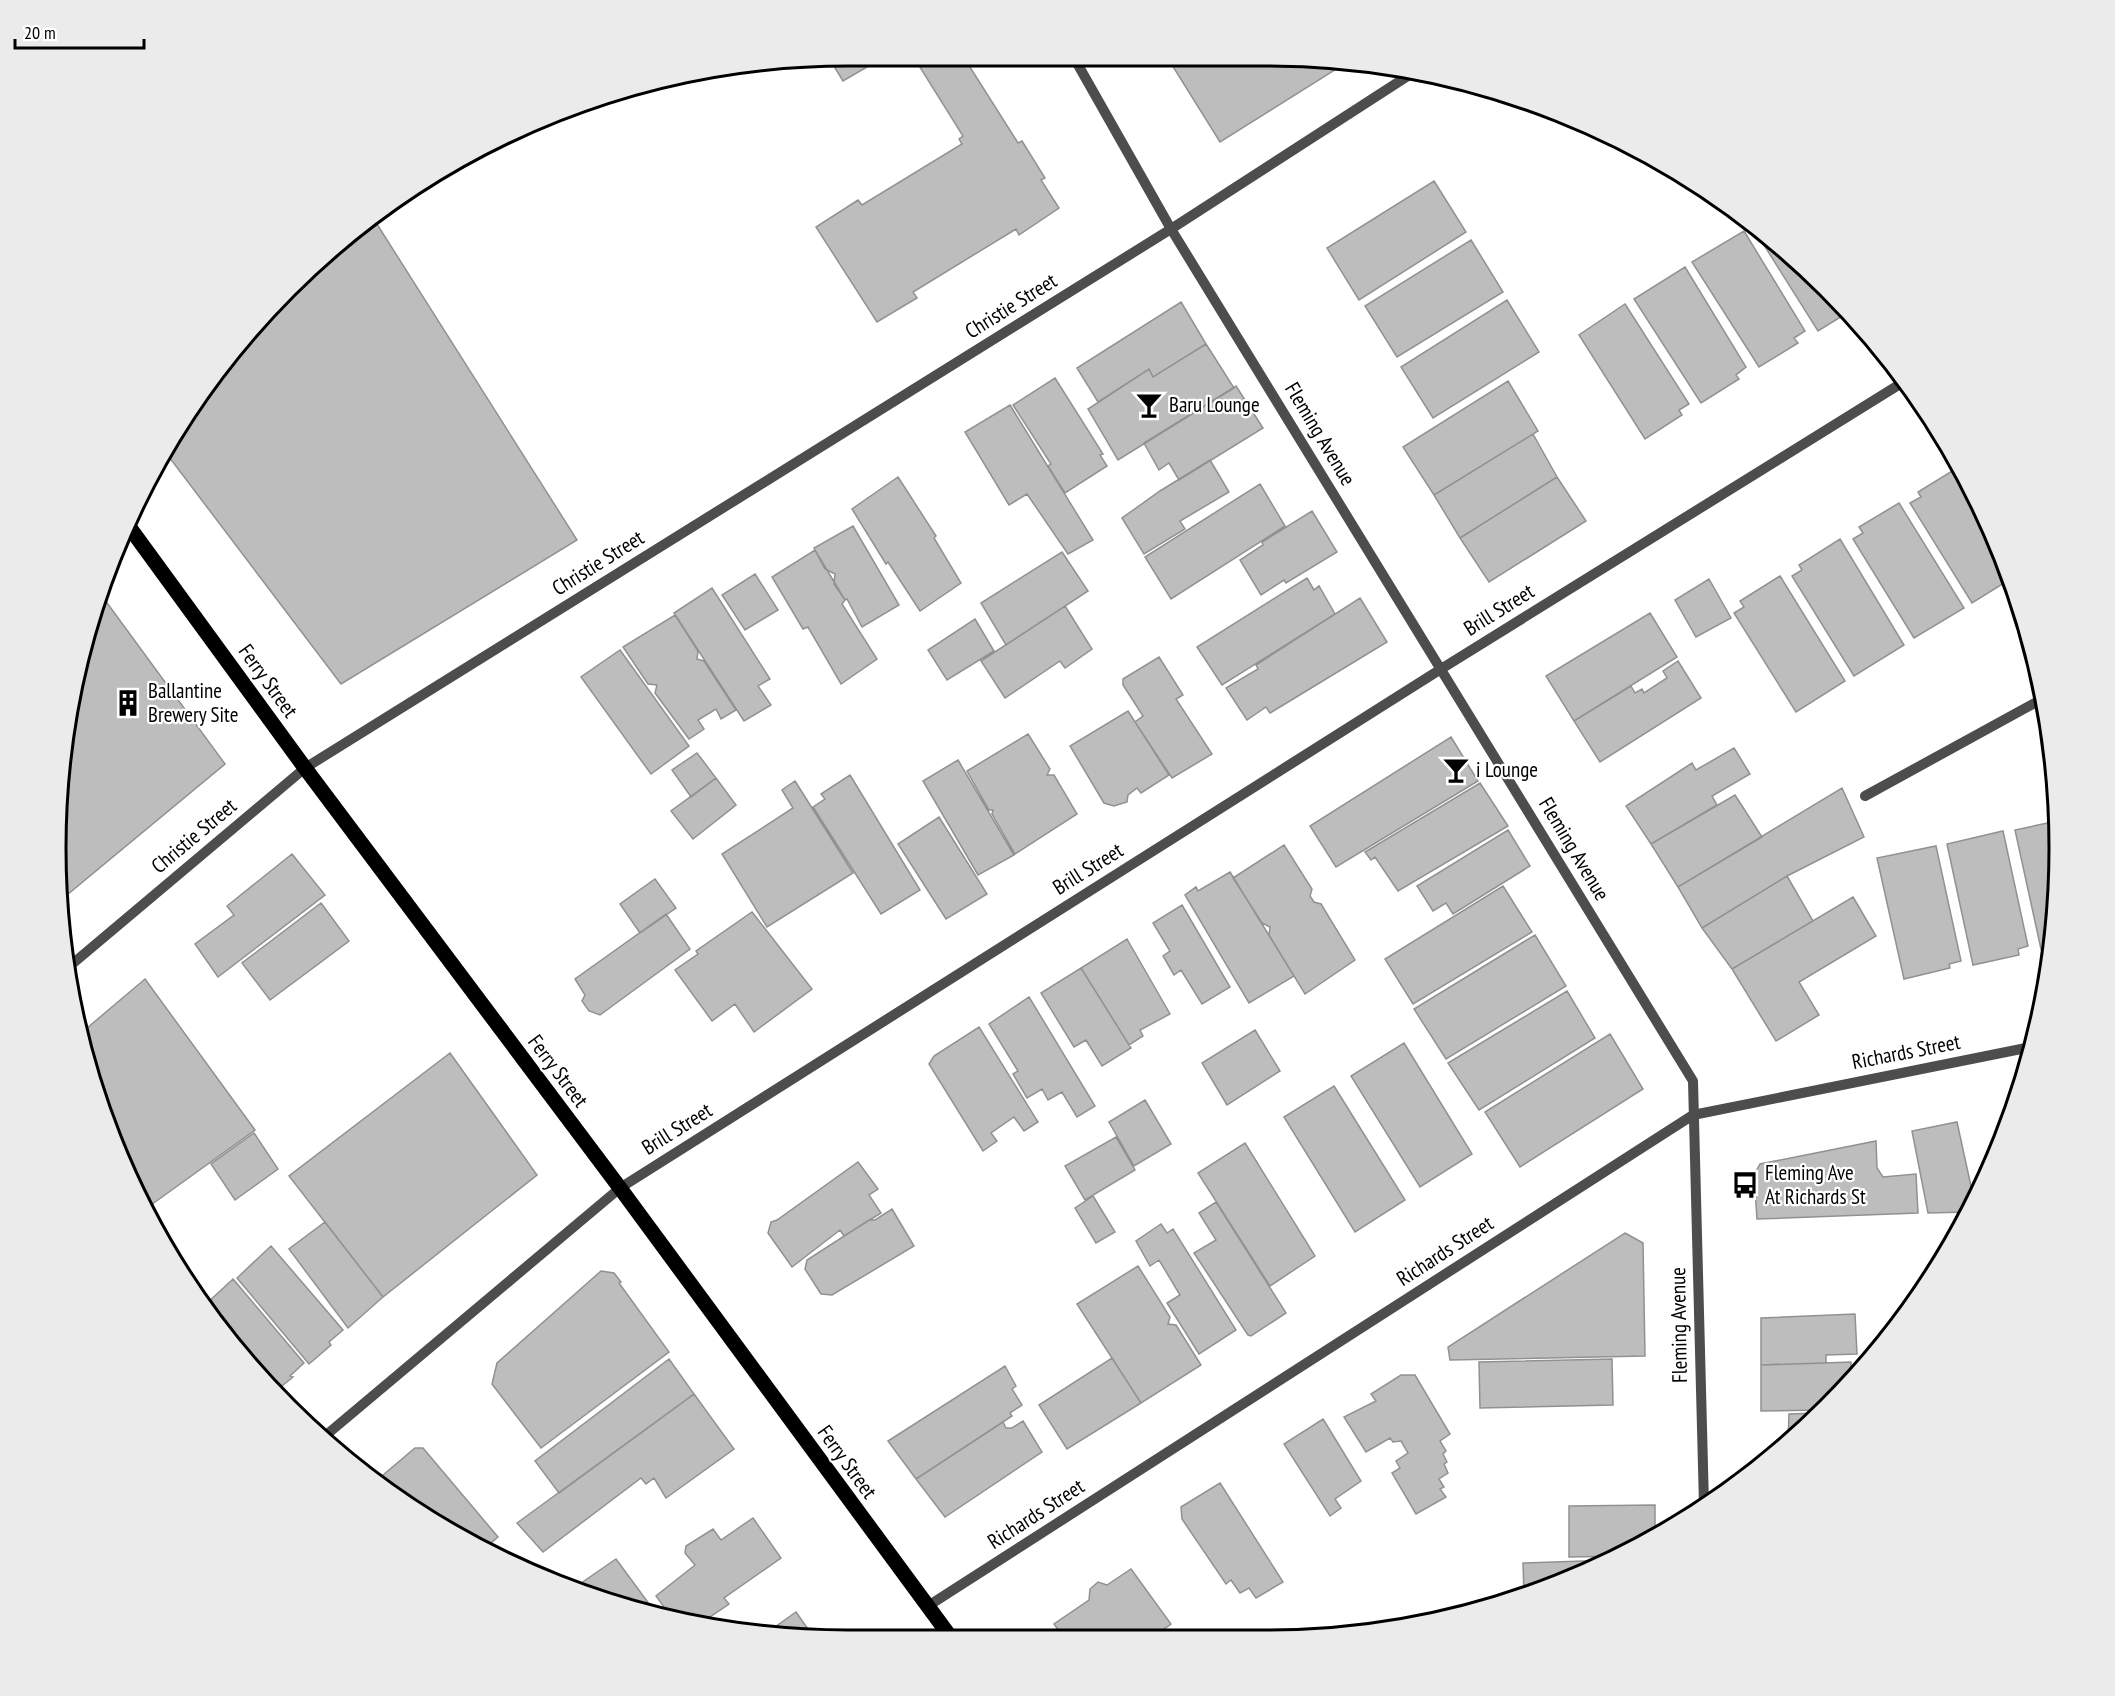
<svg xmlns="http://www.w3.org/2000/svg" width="2115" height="1696" viewBox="0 0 2115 1696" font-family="'PT Sans Narrow',sans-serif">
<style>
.building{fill:#bdbdbd;stroke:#919191;stroke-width:1.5}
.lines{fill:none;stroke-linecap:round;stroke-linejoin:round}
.minor{stroke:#4d4d4d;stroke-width:10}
.major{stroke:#000;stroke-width:15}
.labels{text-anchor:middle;stroke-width:4.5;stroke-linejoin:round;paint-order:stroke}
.street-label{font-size:21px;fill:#000;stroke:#fff}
.poi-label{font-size:21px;fill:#000;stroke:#fff;text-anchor:start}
.rim{fill:none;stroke:#000;stroke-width:3}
</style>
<rect width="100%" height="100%" fill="#fff"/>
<path class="building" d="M848,56H886L843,81L829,58Z
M913,56H963L1018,143L1022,141L1045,178L1041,180L1059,208L1019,235L1016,229L913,292L917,298L877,322L816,227L858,200L862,205L962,144L959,139L963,136Z
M1167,57H1319L1349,61L1220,142Z
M1434,181L1466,232L1359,300L1327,248Z
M375,221L577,540L341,684L163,449L288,287Z
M1754,225L1790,252L1847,313L1818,331L1752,226Z
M1744,231L1805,331L1794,338L1798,343L1759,367L1692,262Z
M1471,240L1503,292L1397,357L1365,306Z
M1685,267L1746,367L1736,375L1739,379L1701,403L1634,299Z
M1507,300L1539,352L1433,418L1401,367Z
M1181,302L1206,344L1153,377L1149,369L1098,402L1077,368Z
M1625,304L1689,404L1679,410L1682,415L1645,439L1579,335Z
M1206,344L1234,388L1118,460L1088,409L1149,369L1153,377Z
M1055,378L1103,454L1100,455L1107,466L1065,493L1048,466L1051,464L1013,405Z
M1508,381L1538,431L1434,495L1403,447Z
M1236,386L1263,428L1179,480L1169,463L1159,470L1144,443Z
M1010,405L1093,540L1068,554L1027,494L1009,505L965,432Z
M1533,434L1557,477L1460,538L1434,495Z
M1210,460L1229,492L1180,521L1185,529L1144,554L1122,518L1160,491Z
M1957,468L1980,504L2009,580L1972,603L1910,503L1921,497L1918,492Z
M898,477L936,536L934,538L961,583L920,611L888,562L886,564L852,509Z
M1557,477L1586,521L1489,582L1460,538Z
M1260,484L1285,526L1171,599L1145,557Z
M1899,503L1964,608L1914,638L1853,539L1863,533L1859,527Z
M1312,511L1337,552L1286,583L1284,580L1261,595L1240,560L1263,545L1262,542Z
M853,526L899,605L862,627L847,599L845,600L834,584L835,574L825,569L814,548Z
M1840,539L1904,645L1854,676L1792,576L1802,570L1799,565Z
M815,550L845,600L842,604L877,659L841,684L808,627L803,629L772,577Z
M1062,552L1088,591L1006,645L981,603Z
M755,574L778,610L745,630L722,595Z
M1780,576L1845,681L1796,712L1734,613L1744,607L1740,601Z
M1307,578L1314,590L1319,586L1335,614L1222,685L1197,647Z
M1709,579L1731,618L1696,637L1675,600Z
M712,588L770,679L758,686L771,705L744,721L674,613Z
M102,596L225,764L62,899L56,848L83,643Z
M1360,598L1387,642L1270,713L1266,707L1247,720L1226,688L1258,669L1256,665Z
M1065,606L1092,649L1065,668L1060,661L1005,698L981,661Z
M1650,613L1677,657L1574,721L1546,676Z
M675,615L698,651L697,659L704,661L736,710L721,719L716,709L698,720L704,729L689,739L655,693L657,685L648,684L623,647Z
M975,619L994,651L947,680L928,650Z
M620,650L689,746L651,774L581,677Z
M1159,657L1183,695L1176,699L1212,754L1172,778L1135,722L1143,716L1123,685V679Z
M1678,661L1701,698L1600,762L1574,721L1631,686L1635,693L1642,689L1644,693L1667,678L1663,671Z
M1128,711L1169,775L1141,793L1137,788L1128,795L1127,802L1114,806L1104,803L1070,746Z
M1028,734L1050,769L1047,775H1054L1077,814L1015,854L992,814L993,810H989L967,771Z
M1451,737L1478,781L1336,867L1310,826Z
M1734,748L1750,774L1712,796L1717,805L1651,844L1626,806L1692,763L1696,770Z
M697,753L716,778L691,797L672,770Z
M958,760L1014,855L978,875L923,781Z
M850,775L920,890L881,914L813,807L825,799L821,794Z
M716,778L736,805L693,839L671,811Z
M795,781L853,873L767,927L722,854L793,808L782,790Z
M1480,783L1508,826L1398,891L1375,857L1371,860L1365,852Z
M1842,788L1864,837L1787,876L1702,928L1678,887Z
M1735,795L1762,837L1678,887L1651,844Z
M939,817L987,894L946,919L898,844Z
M2057,821L2053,946L2041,949L2015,830Z
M1508,830L1530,866L1453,914L1446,903L1433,911L1417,886Z
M2003,831L2028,946L2018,949L2019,955L1973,965L1947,844Z
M1284,845L1312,889L1310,896L1314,902L1321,904L1355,960L1305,994L1269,935L1270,927L1262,923L1233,878Z
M1936,846L1961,961L1949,964L1950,968L1904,979L1877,858Z
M292,854L325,895L218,977L195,944L234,915L227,906Z
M1230,872L1294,976L1249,1003L1185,895L1196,887L1198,891Z
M1787,876L1813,921L1732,969L1702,928Z
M655,879L676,908L640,933L620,904Z
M1503,886L1532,932L1413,1004L1385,959Z
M1853,897L1876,936L1799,982L1819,1015L1776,1041L1732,969Z
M321,903L349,941L270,1000L242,963Z
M1182,905L1230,987L1202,1004L1181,970L1174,975L1163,956L1170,951L1153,923Z
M752,912L812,989L754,1032L735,1004L712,1021L675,970L698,954L696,951Z
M666,914L690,949L600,1015L589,1011L582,1001L585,995L575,979Z
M1535,935L1566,986L1446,1059L1414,1009Z
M1127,939L1170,1014L1140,1030L1143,1036L1129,1045L1081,968Z
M1081,968L1131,1048L1102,1066L1086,1040L1074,1047L1041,993Z
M145,979L255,1130L144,1210L137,1199L82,1053L80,1034Z
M1567,991L1595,1038L1479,1110L1448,1063Z
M1029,997L1095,1106L1077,1117L1062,1092L1048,1100L1042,1089L1027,1098L1013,1074L1018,1071L989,1024Z
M979,1027L1038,1122L1024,1131L1014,1117L991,1133L997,1141L983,1151L929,1064L934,1056Z
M1255,1030L1280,1071L1227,1105L1202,1063Z
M1610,1034L1643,1089L1520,1167L1485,1112Z
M1404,1043L1472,1154L1420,1187L1351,1076Z
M450,1053L537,1175L383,1297L289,1176Z
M1334,1086L1405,1200L1355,1232L1284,1117Z
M1145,1100L1171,1144L1134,1166L1109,1122Z
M1957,1122L1974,1200L1968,1212L1928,1213L1912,1131Z
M254,1133L278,1169L235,1200L211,1164Z
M1116,1137L1135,1170L1085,1200L1065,1166Z
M1876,1141L1877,1168L1883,1177L1916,1174L1918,1213L1757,1219L1754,1175L1760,1164Z
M1245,1143L1315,1256L1270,1286L1198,1173Z
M858,1162L878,1189L869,1195L881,1213L844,1236L840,1230L792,1267L768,1233L771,1222L777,1220Z
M1093,1196L1115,1232L1096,1243L1075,1208Z
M1216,1202L1286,1313L1251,1336L1248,1335L1194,1253L1216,1240L1199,1213Z
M892,1209L914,1246L832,1295L821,1294L805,1269L807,1260L869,1220H875Z
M325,1222L383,1297L348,1328L289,1249Z
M1161,1224L1167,1233L1173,1229L1236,1330L1199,1354L1167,1303L1180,1295L1159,1260L1150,1266L1136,1241Z
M1625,1233L1643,1243L1645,1356L1450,1360L1448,1347Z
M271,1246L343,1330L329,1342L331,1345L309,1364L237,1278Z
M1138,1266L1170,1317L1168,1324L1176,1325L1201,1365L1141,1403L1077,1304Z
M601,1271L614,1273L621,1282L619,1283L669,1352L541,1448L492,1384L497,1363Z
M233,1279L304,1363L290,1376L293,1377L278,1389L219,1331L204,1306Z
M1855,1314L1857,1354L1826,1355V1363L1761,1365V1318Z
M1112,1358L1141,1403L1067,1449L1039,1405Z
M669,1359L694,1394L559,1493L535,1461Z
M1612,1359L1613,1405L1480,1408L1479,1362Z
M1851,1362V1381L1821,1410L1761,1411V1365Z
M1005,1366L1016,1386L1012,1389L1022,1405L1010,1413L1012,1416L916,1479L888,1441Z
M1401,1375H1415L1450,1434L1440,1441L1446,1451L1443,1454L1447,1462L1444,1464L1448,1473L1439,1479L1444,1487L1440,1489L1446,1497L1416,1514L1392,1473L1400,1468L1396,1461L1408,1453L1401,1441L1393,1442L1390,1438L1366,1452L1344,1417L1376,1401L1371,1394Z
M694,1394L734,1449L666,1498L654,1478L646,1484L641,1478L543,1552L517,1523Z
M1818,1413L1788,1440L1789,1414Z
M1323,1419L1361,1481L1335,1499L1341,1508L1330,1516L1284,1444Z
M1023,1421L1042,1452L945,1517L916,1479L1003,1422L1006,1428H1012Z
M415,1448H423L498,1537L483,1550L380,1486L382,1476Z
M1220,1483L1283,1582L1256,1598L1249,1588L1240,1593L1231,1580L1226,1584L1182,1519L1181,1507Z
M1655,1505V1535L1623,1556L1569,1557V1506Z
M753,1518L781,1558L724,1598L729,1604L701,1623L672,1618L656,1596L695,1565L685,1553L686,1546L713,1529L721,1540Z
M616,1559L658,1616L643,1614L574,1588Z
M1613,1560L1524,1594L1523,1563Z
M1131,1569L1171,1624L1150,1639H1056L1061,1634L1054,1624L1089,1600L1090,1589L1098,1582L1107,1585Z
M796,1612L815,1639H797L765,1634Z"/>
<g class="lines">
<path class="minor" d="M1073,56L1171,229L1693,1081L1704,1505
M1865,796L2042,699
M71,965L305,768L1171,229L1417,70
M325,1436L620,1188L1441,669L1905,381
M928,1606L1693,1115L2031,1047"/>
<path class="major" d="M130,528L305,768L620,1188L952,1639"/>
</g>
<defs>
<symbol id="bar-bare" viewBox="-9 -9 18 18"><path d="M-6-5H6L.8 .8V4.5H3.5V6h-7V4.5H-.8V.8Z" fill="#000" stroke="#fff" stroke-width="2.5" paint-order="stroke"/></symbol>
<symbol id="building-bare" viewBox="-9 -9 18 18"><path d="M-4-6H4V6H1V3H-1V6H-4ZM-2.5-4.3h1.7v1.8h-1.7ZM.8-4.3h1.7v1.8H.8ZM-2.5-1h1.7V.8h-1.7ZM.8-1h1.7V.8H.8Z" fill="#000" stroke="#fff" stroke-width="2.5" paint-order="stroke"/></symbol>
<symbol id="bus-bare" viewBox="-9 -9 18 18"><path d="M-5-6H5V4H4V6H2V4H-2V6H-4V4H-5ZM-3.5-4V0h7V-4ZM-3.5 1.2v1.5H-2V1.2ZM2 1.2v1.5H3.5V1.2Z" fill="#000" stroke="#fff" stroke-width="2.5" paint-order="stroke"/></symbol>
</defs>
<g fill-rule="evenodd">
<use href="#bar-bare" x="1130" y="386" width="38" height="38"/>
<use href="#building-bare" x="109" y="684" width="38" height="38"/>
<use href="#bar-bare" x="1437" y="751" width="38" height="38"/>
<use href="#bus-bare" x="1726" y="1166" width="38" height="38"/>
</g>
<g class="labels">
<g class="street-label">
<text transform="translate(1011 306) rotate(-32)" y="7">Christie Street</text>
<text transform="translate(1320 434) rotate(59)" y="7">Fleming Avenue</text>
<text transform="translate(598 563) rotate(-32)" y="7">Christie Street</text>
<text transform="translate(1499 610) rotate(-32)" y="7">Brill Street</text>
<text transform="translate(268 681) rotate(54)" y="7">Ferry Street</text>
<text transform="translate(194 836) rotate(-40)" y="7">Christie Street</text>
<text transform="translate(1574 849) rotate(59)" y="7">Fleming Avenue</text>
<text transform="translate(1088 869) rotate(-32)" y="7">Brill Street</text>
<text transform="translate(1906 1052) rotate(-11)" y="7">Richards Street</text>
<text transform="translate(558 1071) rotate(53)" y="7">Ferry Street</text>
<text transform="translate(677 1129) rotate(-32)" y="7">Brill Street</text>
<text transform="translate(1445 1251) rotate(-33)" y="7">Richards Street</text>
<text transform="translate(1679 1325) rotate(-91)" y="7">Fleming Avenue</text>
<text transform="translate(847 1462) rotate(54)" y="7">Ferry Street</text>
<text transform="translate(1036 1514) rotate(-33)" y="7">Richards Street</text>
</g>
<g class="poi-label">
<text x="1169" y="412">Baru Lounge</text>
<text x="148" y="698">Ballantine<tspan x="148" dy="24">Brewery Site</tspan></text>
<text x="1476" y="777">i Lounge</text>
<text x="1765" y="1180">Fleming Ave<tspan x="1765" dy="24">At Richards St</tspan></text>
</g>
</g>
<path d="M0 0H2115V1696H0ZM848 66H1267A782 782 0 0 1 2049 848V848A782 782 0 0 1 1267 1630H848A782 782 0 0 1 66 848V848A782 782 0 0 1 848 66Z" fill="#ebebeb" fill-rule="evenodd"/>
<path class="rim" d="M848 66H1267A782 782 0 0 1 2049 848V848A782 782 0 0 1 1267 1630H848A782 782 0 0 1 66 848V848A782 782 0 0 1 848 66Z"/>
<path d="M15 39v9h129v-9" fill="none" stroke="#000000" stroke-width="3"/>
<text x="24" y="39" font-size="18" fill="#000000" stroke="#ffffff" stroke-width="4.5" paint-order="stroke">20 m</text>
</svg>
